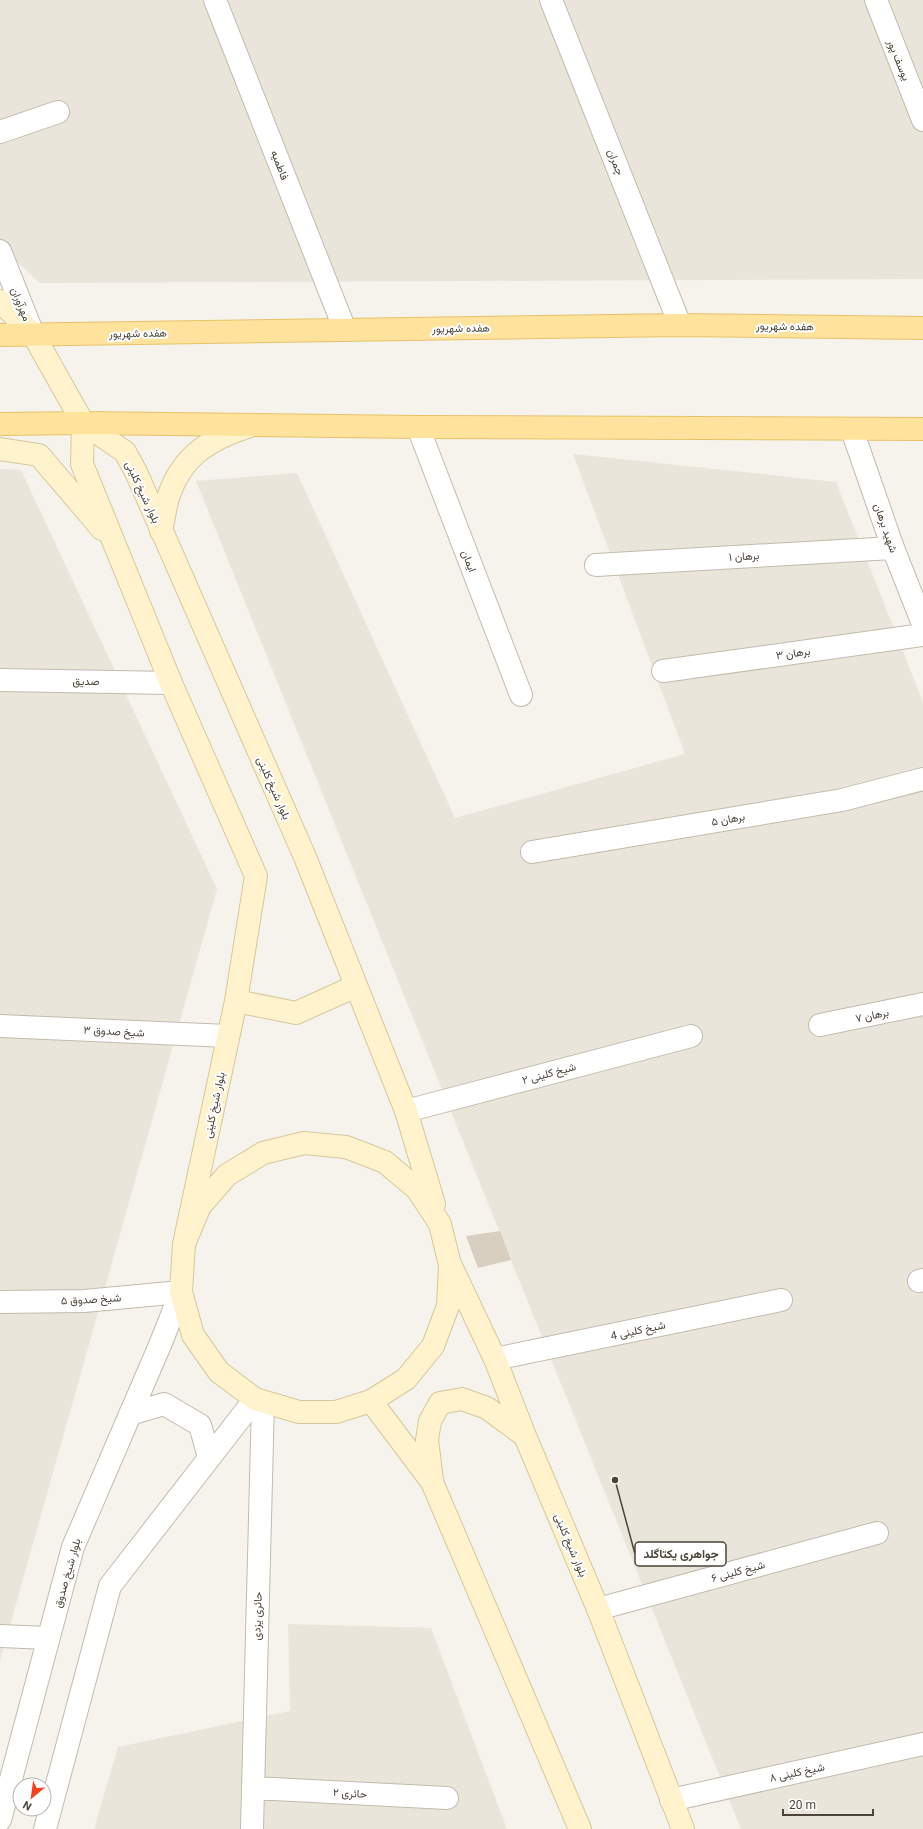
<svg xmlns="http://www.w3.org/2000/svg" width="923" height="1829" viewBox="0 0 923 1829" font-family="Roboto,Vazirmatn,sans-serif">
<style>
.residential{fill:#eae5da}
.building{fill:#d8cfc1}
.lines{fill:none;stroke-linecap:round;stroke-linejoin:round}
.minor-casing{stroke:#c2bbae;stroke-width:24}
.tertiary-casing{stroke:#c2bbae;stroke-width:24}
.secondary-casing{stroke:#d6c79b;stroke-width:24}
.primary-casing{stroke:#e6c16a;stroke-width:24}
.minor{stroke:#fff;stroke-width:22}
.tertiary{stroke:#fff;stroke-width:22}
.secondary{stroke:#fff3cd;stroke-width:22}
.primary{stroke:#ffe39c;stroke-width:22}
.labels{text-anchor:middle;stroke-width:4;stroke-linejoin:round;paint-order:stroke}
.street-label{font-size:11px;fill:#4b4439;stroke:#fff}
.leader{fill:none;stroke:#4b4439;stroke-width:1.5}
.callout-dot{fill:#4b4439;stroke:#fff;stroke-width:1.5}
.callout{fill:#fff;stroke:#4b4439;stroke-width:1.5}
.callout-label{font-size:12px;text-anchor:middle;font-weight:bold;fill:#4b4439}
</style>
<rect width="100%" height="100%" fill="#f6f3ec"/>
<path class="residential" d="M0,0H923V279L40,283L0,246Z
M573,454L836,482L923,702V1829H741L196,481L297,473L455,818L685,754Z
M0,469L21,470L217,889L0,1661Z
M288,1624L431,1628L507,1829H94L118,1747L290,1711Z"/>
<path class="building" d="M500,1231L511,1260L478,1268L466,1236Z"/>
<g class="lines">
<defs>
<path id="minor" d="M215,0L345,330
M551,0L680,325
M876,0L923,120
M0,132L58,112
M0,251L33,334
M418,427L521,695
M852,430L893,548L923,624
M596,565L893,548
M663,671L923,635
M0,680L171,683
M532,852L842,800L923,779
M820,1025L923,1004
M0,1026L228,1036
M406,1111L691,1036
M919,1281L923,1280
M0,1302L84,1301L181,1292
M495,1359L781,1300
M598,1609L877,1533
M0,1636L48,1638
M253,1788L447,1798
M671,1800L923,1744
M252,1829L263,1402"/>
<path id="tertiary" d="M130,1414L164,1404L200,1425L209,1457
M0,1820L73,1547L160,1345L181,1292
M45,1829L110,1586L255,1399"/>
<path id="secondary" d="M0,301L33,334L83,423L125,452L136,472L305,857L406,1111L434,1204
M83,423L82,464L171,683L256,876L236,1001L184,1244L181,1292L193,1335L219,1372L255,1399L299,1412H336L371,1401L406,1379L433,1346L448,1306L450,1265L440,1224L417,1189L385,1162L346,1147L304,1143L263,1153L227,1175L200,1206L184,1244
M0,449L39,455L102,529
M161,531C164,519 165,506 169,495C183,454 212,438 250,426
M236,1001L296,1013L356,986
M451,1266L495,1359L525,1436L598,1609L683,1829
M371,1401L432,1482L580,1829
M432,1480L427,1440L430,1421L440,1403L462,1399L487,1408L525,1436"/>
<path id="primary" d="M0,335L680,325L923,328
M0,424L83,423L418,427L923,429"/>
</defs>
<use href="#minor" class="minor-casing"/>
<use href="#tertiary" class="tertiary-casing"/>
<use href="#secondary" class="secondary-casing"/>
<use href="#primary" class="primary-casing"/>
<use href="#minor" class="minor"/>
<use href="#tertiary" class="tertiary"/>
<use href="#secondary" class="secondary"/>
<use href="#primary" class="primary"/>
</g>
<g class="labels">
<g class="street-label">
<text transform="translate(899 60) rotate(68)" y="4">یوسف پور</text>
<text transform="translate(616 162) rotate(68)" y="4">چمران</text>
<text transform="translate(280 165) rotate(69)" y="4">فاطمیه</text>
<text transform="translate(21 304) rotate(68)" y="4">مهرآوران</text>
<text transform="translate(785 326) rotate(1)" y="4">هفده شهریور</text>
<text transform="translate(461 328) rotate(-1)" y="4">هفده شهریور</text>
<text transform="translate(138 333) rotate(-1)" y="4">هفده شهریور</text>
<text transform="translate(143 492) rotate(65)" y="4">بلوار شیخ کلینی</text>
<text transform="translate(886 528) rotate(71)" y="4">شهید برهان</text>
<text transform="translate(744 556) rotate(-3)" y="4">برهان ۱</text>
<text transform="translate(469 561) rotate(69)" y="4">ایمان</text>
<text transform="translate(793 653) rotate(-8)" y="4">برهان ۳</text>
<text transform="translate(86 681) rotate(1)" y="4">صدیق</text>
<text transform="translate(274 788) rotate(66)" y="4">بلوار شیخ کلینی</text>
<text transform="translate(728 819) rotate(-10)" y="4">برهان ۵</text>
<text transform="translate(872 1015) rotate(-11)" y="4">برهان ۷</text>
<text transform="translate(114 1031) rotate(3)" y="4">شیخ صدوق ۳</text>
<text transform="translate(549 1073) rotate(-15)" y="4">شیخ کلینی ۲</text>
<text transform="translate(214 1105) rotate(-78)" y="4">بلوار شیخ کلینی</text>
<text transform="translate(91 1299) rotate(-3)" y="4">شیخ صدوق ۵</text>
<text transform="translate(638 1330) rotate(-12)" y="4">شیخ کلینی 4</text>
<text transform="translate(571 1545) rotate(67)" y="4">بلوار شیخ کلینی</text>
<text transform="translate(738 1571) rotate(-15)" y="4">شیخ کلینی ۶</text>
<text transform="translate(67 1573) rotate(-74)" y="4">بلوار شیخ صدوق</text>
<text transform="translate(257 1616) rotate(-88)" y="4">حائری یزدی</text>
<text transform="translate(797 1772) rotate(-12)" y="4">شیخ کلینی ۸</text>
<text transform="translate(350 1793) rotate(3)" y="4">حائری ۲</text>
</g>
</g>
<path class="leader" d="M615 1480L635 1554"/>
<circle class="callout-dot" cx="615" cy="1480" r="4"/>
<rect class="callout" x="635" y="1542" width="91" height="24" rx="4"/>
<g class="callout-label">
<text x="681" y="1558">جواهری یکتاگلد</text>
</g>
<g transform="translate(32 1797) rotate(209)"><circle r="19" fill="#ffffff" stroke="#b7b4b0"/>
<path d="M0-3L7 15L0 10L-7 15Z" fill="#fc3f1d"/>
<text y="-6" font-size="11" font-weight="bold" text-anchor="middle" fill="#4b4439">N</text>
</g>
<path d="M783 1809v6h90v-6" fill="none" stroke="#4b4439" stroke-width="2"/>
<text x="789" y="1809" font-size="12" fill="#4b4439" stroke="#ffffff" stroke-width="3" paint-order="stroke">20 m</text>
</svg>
